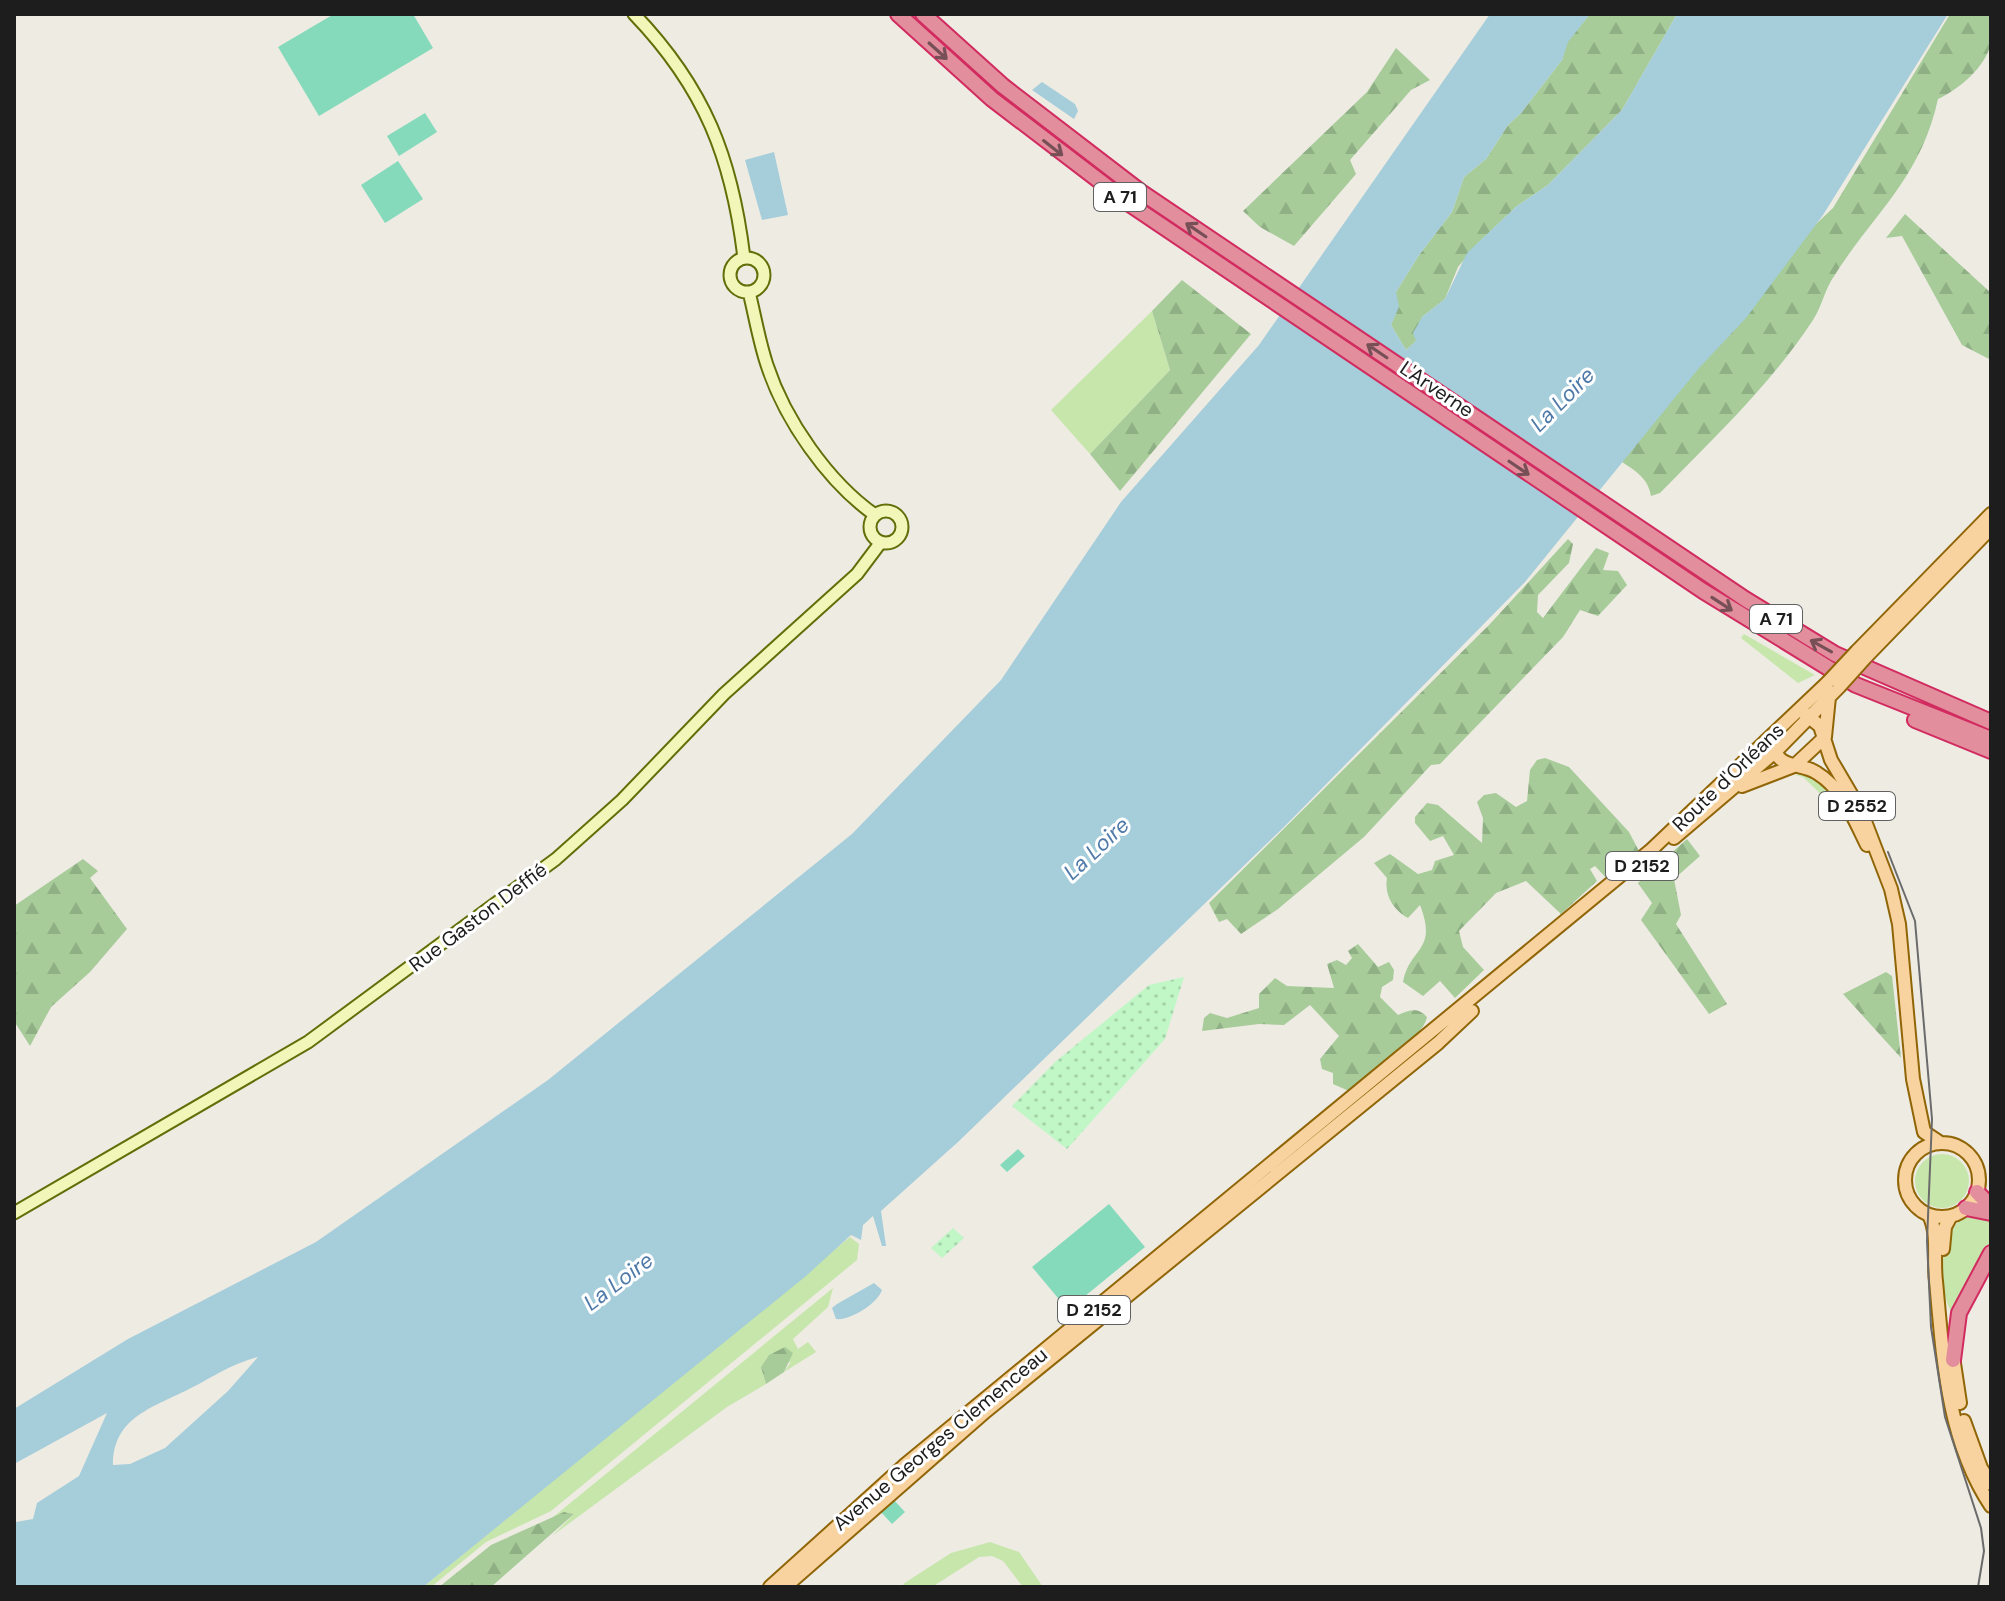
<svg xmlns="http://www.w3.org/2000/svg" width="2005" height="1601" viewBox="0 0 2005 1601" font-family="'DM Sans',sans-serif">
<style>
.grass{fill:#c7e6ab}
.forest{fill:url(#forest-firs)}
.park{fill:url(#park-dots)}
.pitch{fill:#84dabb}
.water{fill:#a5cdda;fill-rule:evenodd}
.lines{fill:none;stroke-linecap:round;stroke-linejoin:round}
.secondary-casing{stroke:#626f09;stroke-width:15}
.primary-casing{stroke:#906506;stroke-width:16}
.highway-casing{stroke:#d12b60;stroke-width:18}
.secondary{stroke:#f2f6b9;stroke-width:11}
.primary{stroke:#f8d39f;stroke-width:12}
.highway{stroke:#e28e9c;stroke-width:14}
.tram{stroke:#6b6b6b;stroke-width:2}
.primary-bridge-casing{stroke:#906506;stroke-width:16;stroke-linecap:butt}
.primary-bridge{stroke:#f8d39f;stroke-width:12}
.oneway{stroke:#765056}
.labels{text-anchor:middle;stroke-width:6;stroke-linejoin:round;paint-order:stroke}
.shield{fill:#fff;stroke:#616161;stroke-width:2}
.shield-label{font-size:18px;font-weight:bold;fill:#1d1d1d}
.street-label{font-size:20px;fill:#1d1d1d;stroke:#fff}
.water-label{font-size:22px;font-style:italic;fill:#4e79a8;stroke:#fff}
</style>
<defs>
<pattern id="forest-firs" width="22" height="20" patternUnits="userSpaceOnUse" patternTransform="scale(2)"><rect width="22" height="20" fill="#a7cc9a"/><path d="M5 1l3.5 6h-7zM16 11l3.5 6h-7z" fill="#8faf84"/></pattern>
<pattern id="park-dots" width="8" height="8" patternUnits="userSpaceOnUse" patternTransform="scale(2)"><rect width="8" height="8" fill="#c1f7c7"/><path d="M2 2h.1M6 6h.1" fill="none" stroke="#a5d3aa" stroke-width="1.8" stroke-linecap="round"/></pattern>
</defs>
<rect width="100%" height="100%" fill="#eeebe3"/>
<path class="grass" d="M1152,311L1170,370L1090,454L1051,410Z
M1744,634L1815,675L1798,683L1741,638Z
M1805,774L1822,781L1834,796L1827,800L1803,777L1795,775Z
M1915 1181a27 27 0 1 1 54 0a27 27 0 1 1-54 0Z
M1969,1214L1991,1216V1245L1951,1311C1936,1287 1940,1226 1969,1214Z
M850,1237L859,1244L857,1260L551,1511L486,1542L431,1587H423Z
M833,1288L828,1307L793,1339L798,1349L808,1342L816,1352L784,1372L791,1362L761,1367L766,1384L727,1407L552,1536L574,1514L564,1513L552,1518Z
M990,1542L1019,1552L1043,1587H1023L1003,1561L992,1556L979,1557L932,1587H906L903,1584L951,1553Z"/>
<path class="forest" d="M1590,14H1677L1622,110L1548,185L1517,206L1478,243L1458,267L1445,299L1422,317L1416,341L1406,350L1391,325L1397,310L1396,292L1419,255L1452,212L1464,177L1486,159L1508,125L1521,113L1562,60L1567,42Z
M1950,14L1991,16C1991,24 1993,35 1991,43C1986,67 1958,90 1938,99C1920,181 1872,214 1831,281C1824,293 1821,308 1813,320C1771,384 1714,438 1660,493L1651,496C1648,477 1634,470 1619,460L1799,240L1833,208Z
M1396,48L1430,80L1411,90L1350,160L1356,174L1294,246L1260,227L1243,211L1367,92Z
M1905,214L1991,293V360L1962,345L1902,236L1886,238Z
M1182,280L1251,334L1120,491L1090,454L1170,370L1152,311Z
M1568,539L1573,544L1569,563L1538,595L1537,612L1543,618L1596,548L1609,553L1603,570L1618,571L1627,585L1598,616L1580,610L1563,637L1440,764L1431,765L1364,837L1278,909L1241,934L1227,919L1219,922L1209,903L1490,624Z
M1545,758L1569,767L1629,832L1640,853L1609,881L1595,866L1590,869L1597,881L1561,914L1526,881L1496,893L1459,931L1463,947L1484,970L1455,998L1440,981L1423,996L1403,982C1410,946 1438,952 1420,905L1408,918C1393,910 1384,895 1387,878L1374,863L1390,854L1418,874L1432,870L1435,861L1454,855L1443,836L1430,841L1415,823V817L1427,803L1438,805L1482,843L1483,818L1477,802L1484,795L1496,793L1516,807L1527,801L1530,770L1537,760Z
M1687,839L1700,856L1674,879L1681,915L1676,924L1727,1004L1709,1014L1641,920L1652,903L1638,883Z
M83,859L98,871L90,878L127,929L90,972L51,1007L30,1046L14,1021V906Z
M1358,944L1378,967L1389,962L1394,970L1393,980L1382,987L1380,997L1398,1015C1411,1010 1417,1007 1427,1017C1423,1039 1367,1076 1349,1091L1333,1084V1073L1322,1069L1320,1059L1339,1036L1310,1005L1284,1025L1259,1024L1202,1031L1204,1018L1210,1013L1227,1018L1259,1008V994L1275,978L1287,986L1334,988L1327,964L1337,960L1346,965L1352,958L1348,951Z
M1886,972L1892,976L1901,1058L1843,994Z
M785,1347L793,1353L784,1372L766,1384L761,1367L769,1355Z
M564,1512L574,1514L491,1587H439L491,1545Z"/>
<path class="park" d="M1184,977L1165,1039L1067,1149L1012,1106L1055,1062L1149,985Z
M953,1228L964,1238L942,1258L931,1248Z"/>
<path class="pitch" d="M334,14H413L433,48L319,116L278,47Z
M425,113L437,132L399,156L387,136Z
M398,161L423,199L385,223L361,185Z
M1018,1149L1025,1156L1007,1172L1000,1165Z
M1109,1204L1145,1247L1068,1310L1032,1267Z
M893,1499L905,1512L892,1524L880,1511Z"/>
<path class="water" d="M1490,14H1590L1568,42L1562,60L1521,113L1508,125L1486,159L1464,177L1452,212L1419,255L1396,292L1399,307L1391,325L1406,350L1416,341L1413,333L1422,317L1445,299L1467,253L1517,206L1548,185L1622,110L1677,14H1948L1823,215L1746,318L1699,368L1525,582L1284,827L958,1142L881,1211L886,1246H882L873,1216L863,1225L861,1240L851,1235L806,1276L423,1587H14L16,1522L33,1519L37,1503L79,1476L107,1413L14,1464V1409L128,1339L316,1242L548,1080L852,834L1001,680L1121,502L1259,345ZM258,1357L228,1391L165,1448L130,1464L113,1465C113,1416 155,1407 191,1388C213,1377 233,1363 258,1357Z
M1042,82L1075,104L1078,111L1074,119L1032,90Z
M774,152L788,215L762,220L745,160Z
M874,1283L882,1290C878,1303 850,1321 836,1319L832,1308L837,1304Z"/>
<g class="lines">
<defs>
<path id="secondary" d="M634,14C705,88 732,158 744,258
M730 275a17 17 0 1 1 34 0a17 17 0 1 1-34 0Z
M749,292C755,316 759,341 767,365C785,420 828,482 875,515
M870 527a16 16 0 1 1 32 0a16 16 0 1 1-32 0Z
M14,1213L308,1042L556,859L622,800L724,694L857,574L881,542"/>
<path id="primary" d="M1857,651L1991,514
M1866,657L1991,528
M1804,713L1820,726L1831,760L1861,811L1891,889L1899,924L1913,1079L1924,1132L1939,1142
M1774,745C1777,770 1801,762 1817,773C1843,789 1854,819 1867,845
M1742,786L1794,766L1825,737L1829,697
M1674,838L1775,752L1839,687
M1905 1180a37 37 0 1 1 74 0a37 37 0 1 1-74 0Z
M1929,1215C1939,1235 1933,1259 1936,1281C1943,1357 1947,1440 1991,1506
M1943,1249L1945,1227L1951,1216
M1952,1350L1960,1403
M1964,1421L1981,1468L1991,1484
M770,1587L905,1465L1650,851L1828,682
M785,1587L986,1411L1438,1043L1472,1011"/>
<path id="highway" d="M898,14L992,99L1131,205L1703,591L1856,685L1991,739
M923,14L1003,86L1141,192L1745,599L1835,654L1991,722
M1915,720L1991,751
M1977,1192L1991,1207
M1966,1208L1991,1213
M1953,1360L1959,1313L1991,1253"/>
</defs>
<use href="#secondary" class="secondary-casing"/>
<use href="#primary" class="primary-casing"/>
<use href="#highway" class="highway-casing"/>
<use href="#secondary" class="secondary"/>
<use href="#primary" class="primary"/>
<use href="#highway" class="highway"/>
<path class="tram" d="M1888,852L1915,921L1932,1119L1927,1241L1931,1327L1945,1417L1981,1528L1984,1551L1978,1587"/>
<defs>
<path id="primary-bridge" d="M1828,682L1857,651
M1839,687L1866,657"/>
</defs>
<use href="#primary-bridge" class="primary-bridge-casing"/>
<use href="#primary-bridge" class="primary-bridge"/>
</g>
<defs><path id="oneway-shaft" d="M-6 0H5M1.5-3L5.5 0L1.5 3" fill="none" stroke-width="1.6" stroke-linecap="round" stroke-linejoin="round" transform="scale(2)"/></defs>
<g class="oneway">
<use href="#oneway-shaft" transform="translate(938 51) rotate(42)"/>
<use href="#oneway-shaft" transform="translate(1053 148) rotate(38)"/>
<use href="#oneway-shaft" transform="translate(1196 230) rotate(-146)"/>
<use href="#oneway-shaft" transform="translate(1377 351) rotate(-146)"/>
<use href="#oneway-shaft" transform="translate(1519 468) rotate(34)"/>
<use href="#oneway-shaft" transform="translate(1722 604) rotate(33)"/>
<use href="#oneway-shaft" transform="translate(1821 646) rotate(-151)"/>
</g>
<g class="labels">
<g class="shield">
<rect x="1094" y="183" width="52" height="28" rx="6"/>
<rect x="1750" y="605" width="52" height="28" rx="6"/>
<rect x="1819" y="792" width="76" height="28" rx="6"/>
<rect x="1606" y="852" width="72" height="28" rx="6"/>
<rect x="1058" y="1296" width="72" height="28" rx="6"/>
</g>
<g class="shield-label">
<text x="1120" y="203">A 71</text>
<text x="1776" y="625">A 71</text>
<text x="1857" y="812">D 2552</text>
<text x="1642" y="872">D 2152</text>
<text x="1094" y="1316">D 2152</text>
</g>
<g class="street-label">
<text transform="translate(1437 389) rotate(34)" y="7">L'Arverne</text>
<text transform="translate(1728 777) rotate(-44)" y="7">Route d'Orléans</text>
<text transform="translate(478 917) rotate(-37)" y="7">Rue Gaston Deffié</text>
<text transform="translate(940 1439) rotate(-40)" y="7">Avenue Georges Clemenceau</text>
</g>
<g class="water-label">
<text transform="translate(1562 399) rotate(-45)" y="8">La Loire</text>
<text transform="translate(1096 848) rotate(-43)" y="8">La Loire</text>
<text transform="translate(618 1281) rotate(-37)" y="8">La Loire</text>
</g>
</g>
<rect width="2005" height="1601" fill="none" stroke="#1d1d1d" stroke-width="32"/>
</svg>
